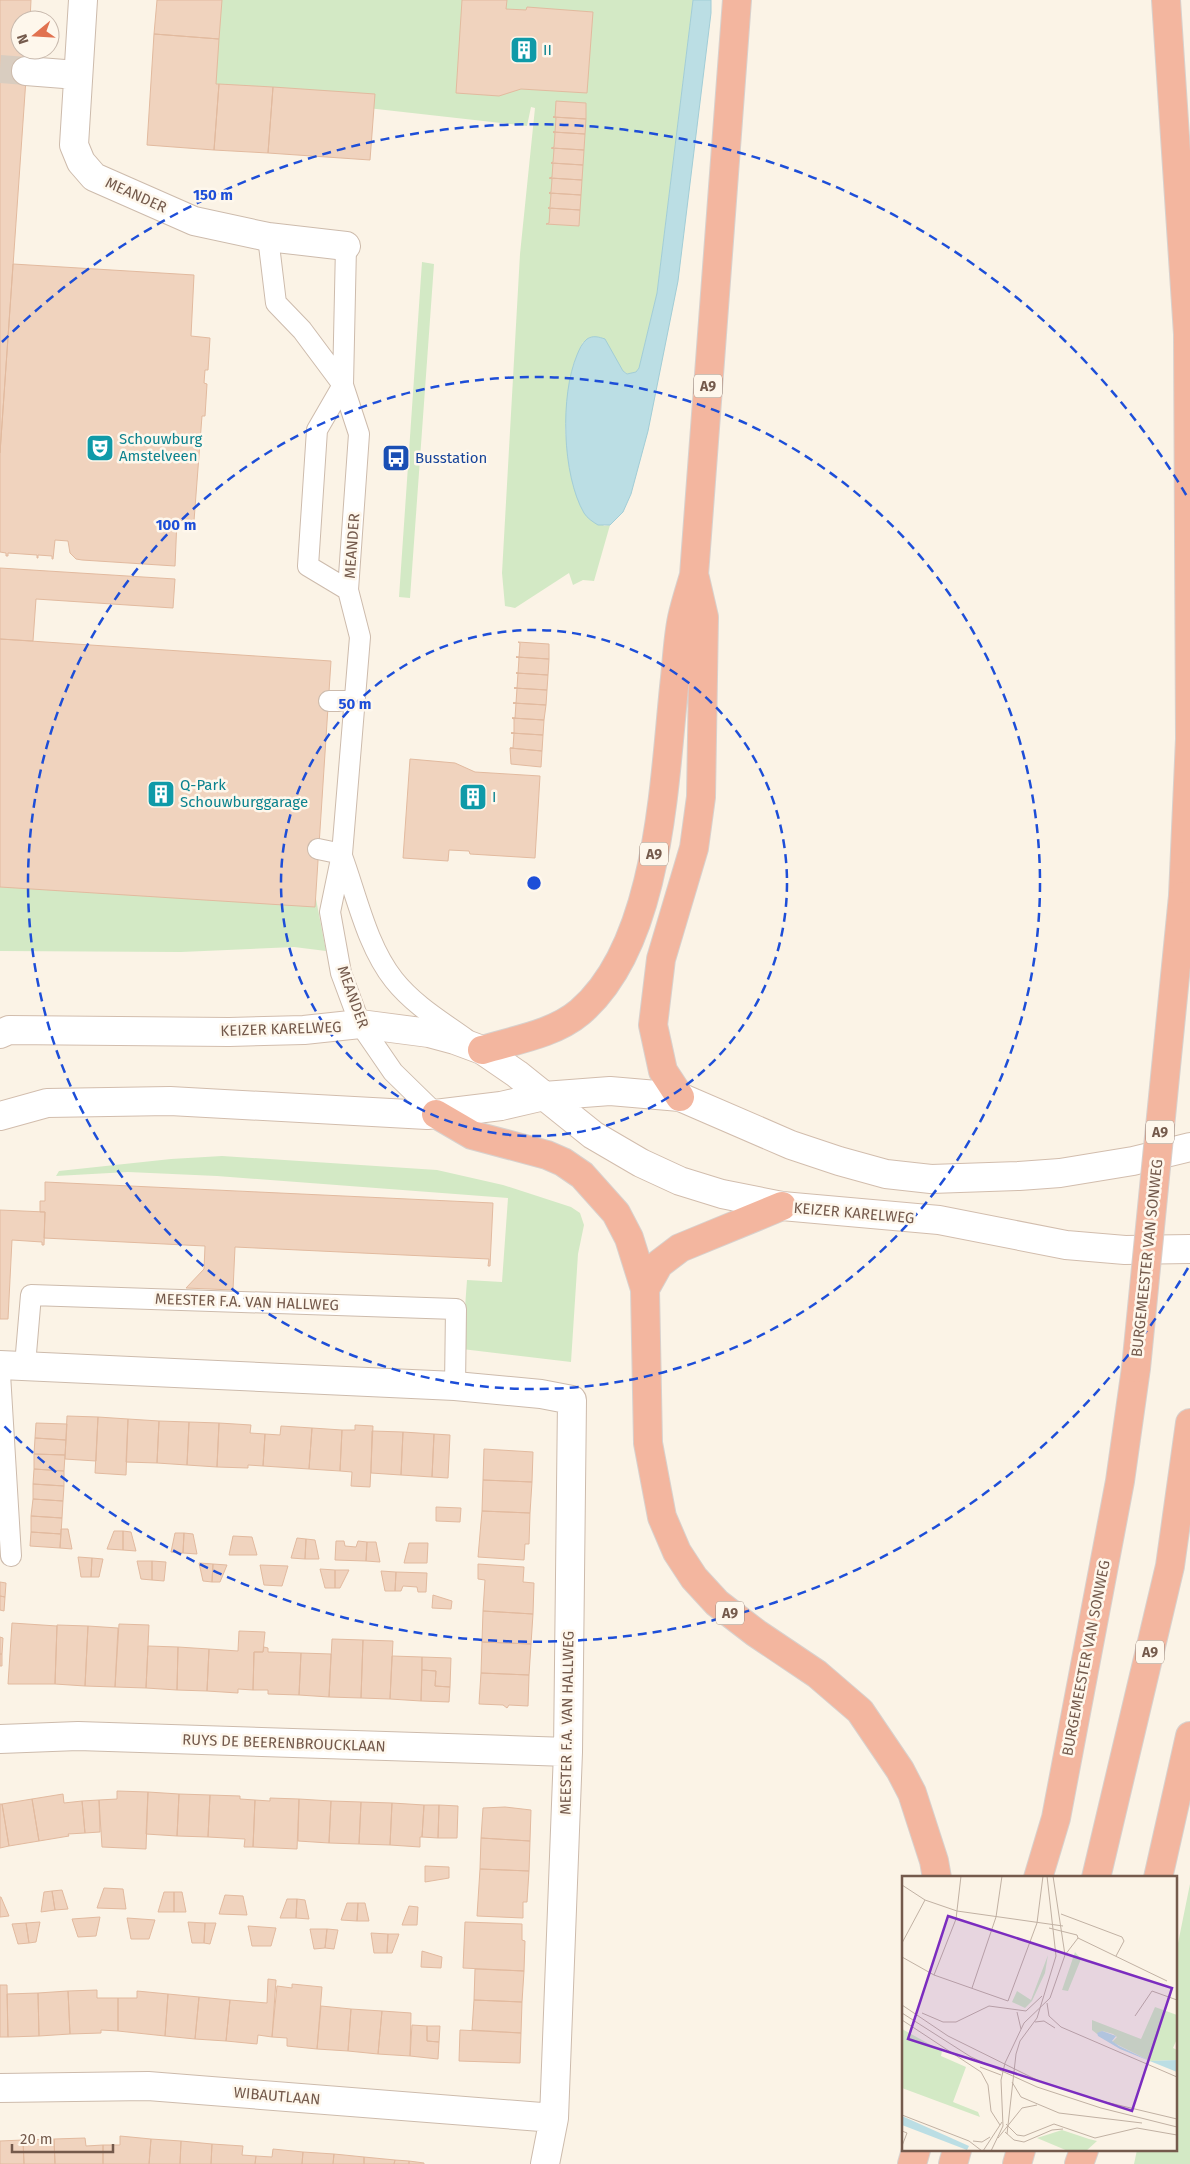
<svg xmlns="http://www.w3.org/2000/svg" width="1190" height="2164" viewBox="0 0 1190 2164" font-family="'Fira Sans',sans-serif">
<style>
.green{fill:#d3e9c5}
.water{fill:#bbdee4;stroke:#a2cdd6}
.building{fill:#f0d3be;stroke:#e2ba9f}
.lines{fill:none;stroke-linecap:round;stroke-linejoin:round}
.street-tunnel{stroke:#d9cdc0;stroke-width:28;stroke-dasharray:28 14;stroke-linecap:butt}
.lane-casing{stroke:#cdbbac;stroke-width:22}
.street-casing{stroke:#cdbbac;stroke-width:30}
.secondary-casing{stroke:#d2bdad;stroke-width:30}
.highway-casing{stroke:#d8d1cd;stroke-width:30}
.lane{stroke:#fff;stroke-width:20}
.street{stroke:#fff;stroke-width:28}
.secondary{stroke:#fff;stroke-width:28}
.highway{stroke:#f3b69f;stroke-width:28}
.highway-bridge-casing{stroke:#d8d1cd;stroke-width:30;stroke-linecap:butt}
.highway-bridge{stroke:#f3b69f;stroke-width:28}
.ring{fill:none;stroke:#1d4ed8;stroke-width:2.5;stroke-dasharray:9 6}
.labels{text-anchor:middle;stroke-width:5;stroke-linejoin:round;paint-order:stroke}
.shield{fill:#fef7ec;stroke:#9d897c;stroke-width:1}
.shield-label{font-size:14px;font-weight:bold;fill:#745a4c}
.culture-label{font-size:15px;fill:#0d838f;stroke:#fef7ec;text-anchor:start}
.street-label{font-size:15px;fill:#745a4c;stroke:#fef7ec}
.transit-label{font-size:15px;fill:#164399;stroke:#fef7ec;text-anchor:start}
.inset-road{fill:none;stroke:#c1b1a3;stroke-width:1}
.view{fill:#7b2cbf;fill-opacity:0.15;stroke:#7b2cbf;stroke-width:2.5}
.inset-edge{fill:none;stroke:#745a4c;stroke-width:2.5}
.centre{fill:#1d4ed8;stroke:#fef7ec;stroke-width:2.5}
.ring-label{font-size:15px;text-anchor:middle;font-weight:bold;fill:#1d4ed8;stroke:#fef7ec;stroke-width:5;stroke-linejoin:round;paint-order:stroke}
</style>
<rect width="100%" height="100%" fill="#fbf3e6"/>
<path class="green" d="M212,0H693L657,293L639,368L636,372L628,374L623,371L614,356L583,342L573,365L565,429L568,460L573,486L604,526L610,525L594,581L583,580L573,585L569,573L515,608L505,606L502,573L520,254L535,108L531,107L527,126L208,90Z
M422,262L434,264L410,598L399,597Z
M0,881L316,899L326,951L294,947L181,952L0,951Z
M222,1156L437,1170L503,1185L571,1207L580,1213L584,1225L578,1254L571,1362L462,1349L467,1280L502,1282L508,1198L217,1176L128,1172L56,1176L59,1171L171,1159Z
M1190,1884V2164H1134L1137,2150H1176V1953Z"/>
<path class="water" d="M693,0H711V13L678,281L648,431L631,494L623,512L610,525H598C593,522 587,518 584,513C562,475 560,395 577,355C579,350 582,343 587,339C593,335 599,337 605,339L623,371L627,374L636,372L639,368L657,293Z"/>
<path class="building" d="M0,0H31L30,20H20V50H28L0,453Z
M157,0H222L219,39L154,34Z
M462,0H507L506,9L526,10L527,7L593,12L587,93L521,89L499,96L456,93Z
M154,34L219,39L216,84H219L214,150L147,145Z
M219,84L273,87L268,153L214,150Z
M273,87L375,94L370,160L268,153Z
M556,101L586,103V119L553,117H555Z
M553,117L586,119L585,134L553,132H555L556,118Z
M553,132L585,134L584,150L552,148L554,147L555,133Z
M551,148L584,150L583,165L551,163L553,162L554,149Z
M551,163L583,165L582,180L550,178L552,177L553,163Z
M549,178H550L582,180L581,195L549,193L551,192L552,179Z
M549,193L581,195L580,210L548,208L550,207L551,194Z
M548,208L580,210L579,226L546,224L549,223L550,209Z
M13,264L194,275L191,336L210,338L208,370H205L204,383L207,384L205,416H202L194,521L177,520L175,566L82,560L76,559L70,553L68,541L55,540L53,559H52V556L38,555V558H37V555L8,553V556H6V553L0,552V453Z
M0,568L175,579L173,608L36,599L33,641L0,639Z
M0,639L331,661L315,907L0,887Z
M518,642L549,644V659L516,657H519L520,643Z
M516,657L549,659L548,675L516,673H518L519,658Z
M516,673L548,675L547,690L514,688H517L518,673Z
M514,688L547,690L546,705L513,703H516L517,688Z
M513,703L546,705L544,720L512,718H515L516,703Z
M512,718L544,720L543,735L511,733H514V719Z
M511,733L543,735L542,751L510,748H513L514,733Z
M510,748L542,751L541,767L511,764Z
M410,759L455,763L475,772L540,776L535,858L470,854L469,851L449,850L448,861L403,858Z
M45,1182L493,1203L490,1266H488L489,1259L235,1247L233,1290L186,1288L204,1269L205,1246L44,1238L45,1212H40V1201H45Z
M0,1210L45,1212L44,1245H42V1242L12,1240L8,1319H0Z
M67,1416L98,1417L96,1461L65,1459Z
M98,1417L128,1419L126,1475L95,1473Z
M128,1419L159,1421L157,1463L126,1462Z
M159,1421L189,1422L187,1465L157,1463Z
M189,1422L219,1423L217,1467L187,1465Z
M36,1423L67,1424L66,1440L35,1438Z
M219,1423L251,1425L250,1433L265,1434L263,1466L248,1465V1468L217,1467Z
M355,1425L373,1426L370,1487L351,1486L352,1472L340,1471L342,1430H355Z
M281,1426L312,1428L309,1469L263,1466L265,1434L280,1435Z
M312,1428L342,1430L340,1471L309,1469Z
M372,1431L403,1432L401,1475L371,1473Z
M403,1432L434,1434L432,1477L401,1475Z
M434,1434L450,1435L448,1478L432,1477Z
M35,1438L66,1440L65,1455L34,1454Z
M484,1449L533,1452L532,1482L483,1480Z
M34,1454L65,1455L64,1471L34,1469Z
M34,1469L64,1471V1486L33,1484Z
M483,1480L532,1482L530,1513L482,1511Z
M33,1484L64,1486L63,1501L33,1499Z
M33,1499L63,1501L62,1518L31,1516Z
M436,1507L461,1508L460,1522L436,1521Z
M482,1511L530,1513L529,1544H525L524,1560L478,1557Z
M31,1516L62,1518L61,1534L31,1532Z
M61,1529H68L72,1549L60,1548Z
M114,1531H123V1550L107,1549Z
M123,1531L131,1532L136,1551L123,1550Z
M31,1532L61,1534L60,1548L30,1546Z
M175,1533H184L183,1553L171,1552Z
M184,1533L193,1534L197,1554L183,1553Z
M233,1536L252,1537L257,1555H229Z
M297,1538L306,1539L305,1559L291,1558Z
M306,1539L315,1540L319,1559H305Z
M336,1541H344L345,1546L356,1547L358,1541L367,1542L366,1561L335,1560Z
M367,1542H376L380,1562L366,1561Z
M409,1543H428L427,1563H404Z
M78,1557L92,1558L91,1577H81Z
M92,1558L103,1559L99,1577H91Z
M137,1561H152V1580L141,1579Z
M152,1561L166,1562L164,1581L152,1580Z
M199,1563L213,1564L212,1582L203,1581Z
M213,1564L227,1565L220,1582H212Z
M478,1564L524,1567L523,1582L534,1583L533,1614L483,1611L485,1580L478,1579Z
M260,1565L288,1566L282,1586L264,1585Z
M320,1569L335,1570V1588H325Z
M335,1570H349L340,1588H335Z
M381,1571L396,1572L395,1591H385Z
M396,1572L427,1573L426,1592H418L417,1587L403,1586L401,1591H395Z
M0,1582L6,1583L5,1597L0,1596Z
M433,1595L452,1601L451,1609L432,1608Z
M0,1596L5,1597L4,1611L0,1610Z
M483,1611L533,1614L531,1644L482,1642Z
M12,1623L57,1626L55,1684H8Z
M119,1624L149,1625L146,1688L115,1687Z
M57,1625L88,1626L85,1686L55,1684Z
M88,1626L118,1628L115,1687L85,1686Z
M239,1631L265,1632L263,1652H254L253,1690L238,1689V1693L207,1691L209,1649L238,1651Z
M0,1637L3,1638L2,1654H0Z
M332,1639L363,1640L361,1698L329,1697Z
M363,1640L393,1641L390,1699L361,1698Z
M482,1642L531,1644L529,1675L481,1673Z
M148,1646L178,1647L177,1690L146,1688Z
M178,1647L209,1649L207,1691L177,1690Z
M264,1647L268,1648V1652L301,1653L299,1695L268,1694V1690H253L254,1652H263Z
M301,1653L331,1654L329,1697L299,1695Z
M0,1654H2V1666H0Z
M392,1656L422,1657L421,1701L390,1699Z
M422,1657L451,1658L450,1687L435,1686L436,1671L422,1670Z
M422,1670L436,1671L435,1686L450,1687L449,1702L421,1701Z
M481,1673L529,1675L528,1706L509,1705L507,1708L503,1705L479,1704Z
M117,1791L148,1792L146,1849L102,1847L99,1800L117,1799Z
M148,1792L179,1794L177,1836L146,1834Z
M63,1794L64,1803L82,1801L85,1833L68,1834L69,1836L39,1841L32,1799Z
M179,1794L210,1795L208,1837L177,1836Z
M210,1795L240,1796V1799L255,1800L253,1847H244L245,1839L208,1837Z
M270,1798L299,1799L297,1849L253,1847L255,1800L270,1801Z
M32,1799L39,1841L9,1846L2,1804Z
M299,1799L331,1801L329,1843L298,1841Z
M99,1800L100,1832L85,1833L82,1801Z
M331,1801L361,1802L359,1844L329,1843Z
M361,1802L392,1803L390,1845L359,1844Z
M392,1803L424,1805L422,1837H420V1847L390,1845Z
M0,1804H2L9,1846L0,1848Z
M424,1805H439L438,1838L422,1837Z
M439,1805L458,1806L457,1838H438Z
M505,1807L531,1810L530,1841L481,1838L483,1808Z
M481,1838L530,1841L529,1871L480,1869Z
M425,1866L449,1867V1878L425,1882Z
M480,1869L529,1871L527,1902H523V1918L477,1916Z
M104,1888L123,1889L126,1909L97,1908Z
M62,1890L68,1909L55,1910L52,1891Z
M52,1891L55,1910L41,1912L44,1892Z
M164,1892H174V1912H158Z
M174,1892H182L186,1912H174Z
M225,1895L243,1896L247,1915L219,1914Z
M0,1897H1L9,1916L0,1917Z
M287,1899H297L296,1918H280Z
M297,1899L305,1900L309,1919L296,1918Z
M347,1903H358L357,1921L341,1920Z
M358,1903H365L369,1921H357Z
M409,1906L418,1907L417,1925H402Z
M100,1917L96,1936L78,1937L72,1919Z
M127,1918L155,1920L149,1939H131Z
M40,1922L36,1942L29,1943L26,1923Z
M188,1922L205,1923L204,1943H192Z
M465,1922L522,1924V1940L525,1941L524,1971L463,1968Z
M26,1923L29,1943L18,1944L12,1924Z
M205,1923H216L210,1944L204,1943Z
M248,1926L276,1928L271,1946H252Z
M310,1929H327L325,1948L314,1949Z
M327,1929L338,1930L334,1949L325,1948Z
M371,1933L388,1934L387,1953H374Z
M388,1934H399L392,1953H387Z
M422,1951L442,1957L441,1968L421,1967Z
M475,1969L524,1971L522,2002L474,2000Z
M268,1979L276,1980L272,2037L258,2035L257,2044L226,2041L230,2000L267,2003Z
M292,1984L322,1987L317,2049L287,2046V2038L272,2037L277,1986L292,1988Z
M0,1985H7L8,2037H0Z
M97,1990V1998H118V2031L101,2030V2033L70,2034L68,1991Z
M68,1991L70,2034L39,2036L38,1993Z
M137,1991L168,1994L165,2036L118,2031V1998H137Z
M38,1993L39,2036L8,2037L7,1994Z
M168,1994L199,1997L195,2039L165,2036Z
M199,1997L230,2000L226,2041L195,2039Z
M474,2000L522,2002L521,2033L472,2030Z
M321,2006L351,2009L348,2051L317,2049Z
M351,2009L382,2011L378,2054L348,2051Z
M382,2011L411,2013L410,2056L378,2054Z
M412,2025L427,2026V2041L439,2042L438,2059L410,2056Z
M427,2026H440L439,2042L427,2041Z
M460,2030L521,2033L520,2063L459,2061Z
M120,2136L151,2139L149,2164H103V2145H120Z
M85,2138L86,2146L103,2145V2164H55L54,2139Z
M54,2139L55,2164H24L23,2140Z
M151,2139L181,2141L180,2164H149Z
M23,2140L24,2164H0V2141Z
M181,2141L212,2144L211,2164H180Z
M212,2144L243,2146L242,2155L256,2156L255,2164H211Z
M273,2149L303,2152L302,2164H255L256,2156L272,2157Z
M303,2152L334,2154L333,2164H302Z
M334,2154L364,2157V2164H333Z
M364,2157L395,2160L394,2164H364Z
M395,2160L409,2161V2164H394Z
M409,2161L424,2163V2164H409Z"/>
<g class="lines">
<path class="street-tunnel" d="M0,69L26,71"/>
<defs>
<path id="lane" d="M268,237L276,303L302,330L343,385L359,434L348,590L360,637L342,854L330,912L341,973L360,1024L393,1072L436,1114
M346,246L343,385L317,430L308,566L348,590
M329,701H355
M318,849L342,854
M342,856C357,897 367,946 394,980C414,1005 441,1021 466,1039
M25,1365L31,1295L456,1309L455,1386
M0,1374L11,1556"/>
<path id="street" d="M83,0L74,145L81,162L94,177L194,221L268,237L346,246
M26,71L77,75
M0,1365L455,1386L541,1394L572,1400L568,1752L554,2118L545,2164
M0,1739L78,1736L568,1752
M0,2088L148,2086L554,2118"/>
<path id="secondary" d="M0,1034L9,1030L229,1032L304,1030L360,1024L429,1033L455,1040L482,1050L517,1074L593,1135L641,1163L680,1181L722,1194L782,1206L939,1220L1066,1245L1125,1250L1190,1249
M0,1116L47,1103L170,1101L427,1115L501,1106L544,1096L610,1091L680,1097L791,1145L839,1161L886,1174L931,1179L1019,1176L1060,1173L1133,1161L1190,1147"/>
<path id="highway" d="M1166,0L1188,334L1190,739L1183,896
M482,1050C515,1040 554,1034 580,1012C661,943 664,777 675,678C677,659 678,637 682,618C685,604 690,589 694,575L737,0
M680,1097L663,1071L653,1025L661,959L694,848L701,797L704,617L695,578
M436,1114L472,1135L547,1155L563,1162L582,1175L616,1213L629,1238L645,1289L648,1443L662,1517L677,1552L694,1578L717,1603L756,1633L817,1674L860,1711L900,1770L912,1793L934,1861L937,1878
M645,1289L659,1264L680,1248L782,1206
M1038,1878L1056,1818L1120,1481L1136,1368
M1096,1878L1170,1566L1190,1423
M1158,1878L1190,1736
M912,2164L916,2150
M953,2164L957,2150
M1017,2164L1021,2150
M1079,2164L1084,2150"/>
</defs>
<use href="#lane" class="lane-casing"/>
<use href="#street" class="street-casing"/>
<use href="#secondary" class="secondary-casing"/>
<use href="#highway" class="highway-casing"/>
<use href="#lane" class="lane"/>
<use href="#street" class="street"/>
<use href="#secondary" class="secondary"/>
<use href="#highway" class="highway"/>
<defs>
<path id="highway-bridge" d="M1136,1368L1183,896"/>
</defs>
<use href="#highway-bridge" class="highway-bridge-casing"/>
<use href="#highway-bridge" class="highway-bridge"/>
</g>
<g class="ring">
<circle cx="534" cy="883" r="253"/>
<circle cx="534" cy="883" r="506"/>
<path d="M1188 1268A759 759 0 0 1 2 1424M2 342A759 759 0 0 1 1188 498"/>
</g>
<defs>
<symbol id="building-square" viewBox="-11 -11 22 22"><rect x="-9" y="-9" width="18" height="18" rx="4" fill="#0f9aa8" stroke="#fef7ec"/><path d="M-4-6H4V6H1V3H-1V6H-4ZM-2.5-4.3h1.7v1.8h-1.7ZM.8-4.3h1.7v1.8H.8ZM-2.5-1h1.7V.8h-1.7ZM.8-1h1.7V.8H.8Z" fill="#fff"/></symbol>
<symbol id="theatre-square" viewBox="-11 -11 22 22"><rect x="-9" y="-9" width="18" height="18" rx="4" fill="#0f9aa8" stroke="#fef7ec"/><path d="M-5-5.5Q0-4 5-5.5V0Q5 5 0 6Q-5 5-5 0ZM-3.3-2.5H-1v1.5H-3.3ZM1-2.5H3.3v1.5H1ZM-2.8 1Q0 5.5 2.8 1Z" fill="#fff"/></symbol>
<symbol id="bus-square" viewBox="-11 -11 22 22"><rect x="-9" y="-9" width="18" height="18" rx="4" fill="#1a4fb4" stroke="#fef7ec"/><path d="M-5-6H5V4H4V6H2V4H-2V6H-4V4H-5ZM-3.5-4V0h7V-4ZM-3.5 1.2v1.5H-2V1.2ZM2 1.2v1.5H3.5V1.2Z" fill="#fff"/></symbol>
</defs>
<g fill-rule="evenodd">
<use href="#building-square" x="508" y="34" width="32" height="32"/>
<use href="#theatre-square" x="84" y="432" width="32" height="32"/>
<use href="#bus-square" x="380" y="442" width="32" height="32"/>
<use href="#building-square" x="145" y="778" width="32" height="32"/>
<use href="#building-square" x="457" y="781" width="32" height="32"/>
</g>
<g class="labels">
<g class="shield">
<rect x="694" y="374.5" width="28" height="23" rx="4"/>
<rect x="640" y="842.5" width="28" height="23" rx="4"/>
<rect x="1146" y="1120.5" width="28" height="23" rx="4"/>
<rect x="716" y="1601.5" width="28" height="23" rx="4"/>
<rect x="1136" y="1640.5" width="28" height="23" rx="4"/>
</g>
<g class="shield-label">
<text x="708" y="391">A9</text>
<text x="654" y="859">A9</text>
<text x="1160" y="1137">A9</text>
<text x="730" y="1618">A9</text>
<text x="1150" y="1657">A9</text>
</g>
<g class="culture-label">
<text x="543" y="55">II</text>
<text x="119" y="444">Schouwburg<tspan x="119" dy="17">Amstelveen</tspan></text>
<text x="180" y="790">Q-Park<tspan x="180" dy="17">Schouwburggarage</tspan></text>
<text x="492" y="802">I</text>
</g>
<g class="street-label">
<text transform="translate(136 195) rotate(24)" y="5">MEANDER</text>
<text transform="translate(352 546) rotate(-86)" y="5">MEANDER</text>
<text transform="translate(353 997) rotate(70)" y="5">MEANDER</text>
<text transform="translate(281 1029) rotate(-2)" y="5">KEIZER KARELWEG</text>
<text transform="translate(854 1213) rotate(5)" y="5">KEIZER KARELWEG</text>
<text transform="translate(1147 1258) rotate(-84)" y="5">BURGEMEESTER VAN SONWEG</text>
<text transform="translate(247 1302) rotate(2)" y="5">MEESTER F.A. VAN HALLWEG</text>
<text transform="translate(1086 1658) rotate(-79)" y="5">BURGEMEESTER VAN SONWEG</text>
<text transform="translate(567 1723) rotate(-89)" y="5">MEESTER F.A. VAN HALLWEG</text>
<text transform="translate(284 1743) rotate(2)" y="5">RUYS DE BEERENBROUCKLAAN</text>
<text transform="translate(277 2096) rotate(5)" y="5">WIBAUTLAAN</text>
</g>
<g class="transit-label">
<text x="415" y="463">Busstation</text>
</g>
</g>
<g transform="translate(902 1876)">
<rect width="275" height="275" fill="#fbf3e6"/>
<path d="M173,76L179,83L166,115L160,114ZM146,79L143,97L130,125L123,132L110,126L115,115L129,124ZM253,131L275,139V163L271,172L275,174V184L248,185L210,166L215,161L211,158L200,155L195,158L190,154V144L239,163ZM0,153L40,175L39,180L64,191L51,226L76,236L78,241L0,212ZM160,254L187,263L195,265L184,275H166L135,262Z" fill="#d3e9c5"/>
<path d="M200,155L214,160L210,165L217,170L248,185L275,184V196L218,173L196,160L195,157ZM0,240L67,270L65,274L0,249Z" fill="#bbdee4"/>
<path class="inset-road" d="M0,9L23,24L55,35L161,50M159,38L220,61L222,65L214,80M147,52L175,59L176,62M0,67L23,24M163,79L176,62L265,105M0,81L32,99L106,125L135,47L141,0M32,99L54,43L59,0M70,112L94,41L100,0M145,127L147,140L159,151L275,201M0,129L46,160L137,205L195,224L275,243M115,136L119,153M0,137L69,181L135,211L199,232L275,251M20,137L41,146H54L87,130L124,135L140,120M233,140L250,115L275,124M0,144L79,196L86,209L89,235L98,249M133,146L142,145L153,152M78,191L99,199M110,206L119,221L157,237L240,247M0,239L67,265L80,275M104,248L115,259L122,260L152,248L193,262L235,252L275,259M0,255L5,257L0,270M103,256L112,264L122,266L150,254L161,253M105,258L114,178L118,165L135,142L154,80L145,0M96,262L120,232L135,229M71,265L80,266L88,261M81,275L100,246M89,275L101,250L99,204L103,187L122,147L148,122L163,79L151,0"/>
<path class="view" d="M46,40L270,112L230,235L6,163Z"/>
<rect width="275" height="275" class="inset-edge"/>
</g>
<circle cx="534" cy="883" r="8" class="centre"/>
<g class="ring-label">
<text x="213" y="200">150 m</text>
<text x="176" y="530">100 m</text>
<text x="355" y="709">50 m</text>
</g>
<g transform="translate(35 35) rotate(252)"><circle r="24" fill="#fef7ec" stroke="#c7b8ac"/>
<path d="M0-4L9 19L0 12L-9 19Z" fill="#e17250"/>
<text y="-8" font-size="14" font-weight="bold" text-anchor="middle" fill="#745a4c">N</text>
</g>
<path d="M12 2144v8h101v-8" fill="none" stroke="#745a4c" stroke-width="2.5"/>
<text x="20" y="2144" font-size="15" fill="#745a4c" stroke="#fef7ec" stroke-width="4" paint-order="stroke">20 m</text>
</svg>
